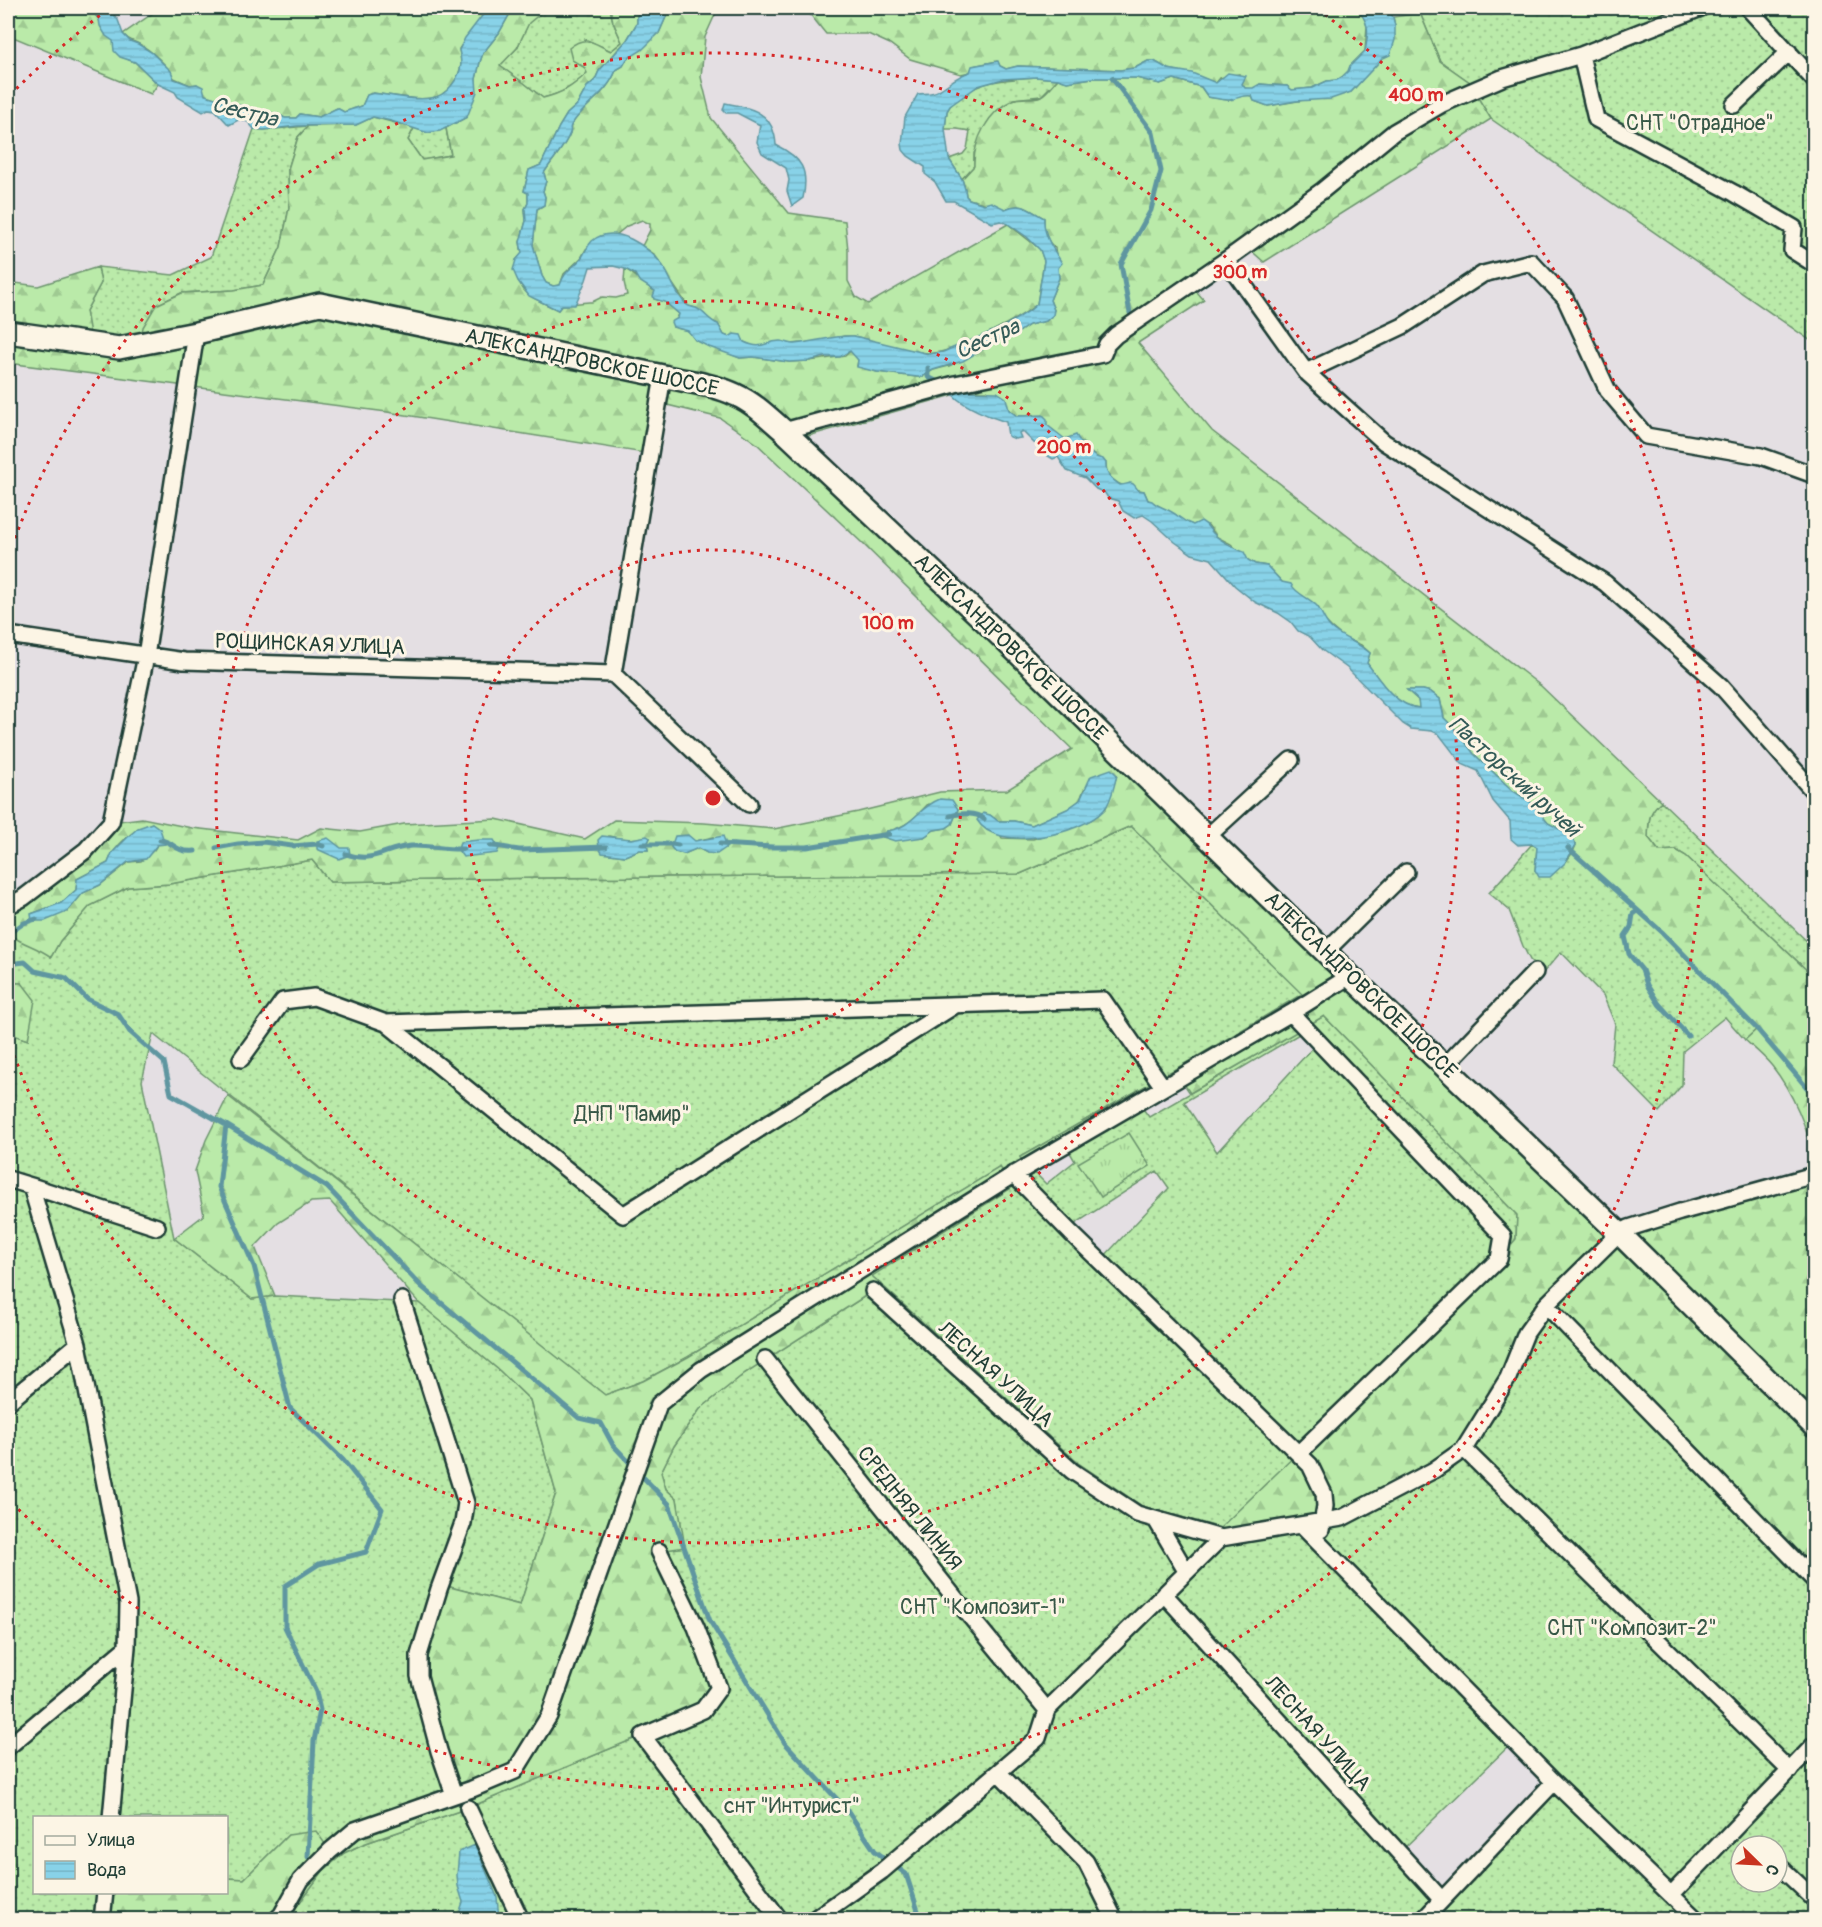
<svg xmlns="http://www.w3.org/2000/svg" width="1822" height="1927" viewBox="0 0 1822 1927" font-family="Pangolin,sans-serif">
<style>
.grass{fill:url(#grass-dots);stroke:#6c946e;stroke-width:1.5;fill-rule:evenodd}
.forest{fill:url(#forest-firs);stroke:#6c946e;stroke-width:1.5;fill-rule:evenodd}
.park{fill:url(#park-tufts);stroke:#6c946e;stroke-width:1.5}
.water{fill:url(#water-rules);stroke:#5e96a0;stroke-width:1.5}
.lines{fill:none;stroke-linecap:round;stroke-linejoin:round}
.stream{stroke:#5e96a0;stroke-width:5}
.street-casing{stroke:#1f3d34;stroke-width:20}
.secondary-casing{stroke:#1f3d34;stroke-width:26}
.street{stroke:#fcf5e5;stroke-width:15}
.secondary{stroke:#fcf5e5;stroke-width:21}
.ring{fill:none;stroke:#d62828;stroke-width:3;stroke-dasharray:3 6}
.labels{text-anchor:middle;stroke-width:6;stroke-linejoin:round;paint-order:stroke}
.park-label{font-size:21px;fill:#365746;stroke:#fcf5e5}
.street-label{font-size:21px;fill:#1f3d34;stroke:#fcf5e5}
.water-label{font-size:22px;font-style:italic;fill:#345b58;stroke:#fcf5e5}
.centre{fill:#d62828;stroke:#fcf5e5;stroke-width:3}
.ring-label{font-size:18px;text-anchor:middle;font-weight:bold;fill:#d62828;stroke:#fcf5e5;stroke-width:6;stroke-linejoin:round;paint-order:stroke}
</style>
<defs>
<pattern id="grass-dots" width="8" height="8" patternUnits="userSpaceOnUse" patternTransform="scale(1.5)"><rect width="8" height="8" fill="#baeaa9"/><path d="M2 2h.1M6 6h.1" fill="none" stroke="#9fca92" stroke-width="1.8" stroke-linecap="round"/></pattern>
<pattern id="forest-firs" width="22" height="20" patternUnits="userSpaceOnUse" patternTransform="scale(1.5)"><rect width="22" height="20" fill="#baeaa9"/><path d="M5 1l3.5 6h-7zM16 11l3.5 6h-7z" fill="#9fca92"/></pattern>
<pattern id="park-tufts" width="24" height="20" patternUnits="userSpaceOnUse" patternTransform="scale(1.5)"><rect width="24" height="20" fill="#baeaa9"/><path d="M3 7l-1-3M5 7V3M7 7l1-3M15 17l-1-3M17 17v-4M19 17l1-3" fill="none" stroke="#9fca92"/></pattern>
<pattern id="water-rules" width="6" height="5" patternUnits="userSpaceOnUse" patternTransform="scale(1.5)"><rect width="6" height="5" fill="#88d2e8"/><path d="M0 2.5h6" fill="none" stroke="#75b5c8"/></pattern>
</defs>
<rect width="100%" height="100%" fill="#e4dfe3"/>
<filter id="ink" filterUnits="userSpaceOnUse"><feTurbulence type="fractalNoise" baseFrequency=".0167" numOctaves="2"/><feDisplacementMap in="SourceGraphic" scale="12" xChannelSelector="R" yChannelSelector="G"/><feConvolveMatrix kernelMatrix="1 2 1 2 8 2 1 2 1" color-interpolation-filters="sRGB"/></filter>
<g filter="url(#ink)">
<path class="grass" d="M547,8H610L613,22L622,42L611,51L585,39L578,64L584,67L588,73C572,87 563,93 543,98L524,83L499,66L517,48L529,22Z
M1418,8H1814V343L1491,119L1478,98L1471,83L1440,61Z
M1036,77L1058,79L1041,96L1013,99L974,153V166L962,179L949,159L963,154L967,149L970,131L957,129H945L947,111L950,106C976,79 1002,80 1036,77Z
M308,126L298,137L288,169L289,208L281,247L263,285L234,290L181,293L156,305L140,344L88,345L86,311L101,283L98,267L173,275L211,257L254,129L264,130Z
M414,128L428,133L446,128L451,155L422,160L408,140Z
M1661,801L1814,948V977L1686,856L1676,850L1659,851L1648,837C1649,820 1648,813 1661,801Z
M1131,826L1303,994L1195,1058L1020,1157L1023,1162L1004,1174L999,1168L688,1357L643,1381L605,1395L524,1332L153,1034L142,1081L174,1238L252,1299L275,1296L419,1303L500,1371L530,1400L556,1493L520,1605L446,1586L453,1795L330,1851L288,1835L244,1879L227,1878L226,1818H34V1892L105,1893L102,1919H8V1033L28,1040L22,983H8V906L23,898L40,948L51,957L60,941L90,906L128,887L169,884L312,860L330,882L536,878L1020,874Z
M1532,844L1537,847L1535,870L1565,863L1573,852L1662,932L1757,1029L1745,1040L1725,1017L1683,1051L1682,1085L1659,1112L1611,1063L1615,1024L1603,995L1561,952L1543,973L1530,960L1523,946L1509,910L1489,893Z
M1324,1016L1517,1215L1516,1239L1498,1260L1221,1528L1142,1506L1078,1463L871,1276L1035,1173L1046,1184L1075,1161L1065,1144L1138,1102L1149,1117ZM1306,1030L1318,1042L1217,1152L1184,1102ZM1157,1171L1169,1188L1100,1261L1067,1229Z
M873,1291L1072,1471L1153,1519L1186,1571L1546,1305L1814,1580V1919L282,1920V1916L297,1906L323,1871L344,1853L363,1844L468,1808L703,1710L659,1551L684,1547L677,1499L666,1489L661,1472L674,1446L700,1409L745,1373ZM1513,1742L1554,1783L1442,1900L1399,1853ZM1741,1846H1777V1882H1741Z"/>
<path class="forest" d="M8,8H90L129,60L135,62L158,84L151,94L11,36L8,61Z
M154,8H488L459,49C460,54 461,59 461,64C460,78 446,97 431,98C413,101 392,95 373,93L367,95L362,106L344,112L337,108L319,117L300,114L296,118H285L277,114L262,112L205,95L197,84L190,85L174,78C169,67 151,50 139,44C131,40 129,41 123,34L156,11Z
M519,8H547L529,23L517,48L500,66L524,83L543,98C563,93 572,87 587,73L584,67L572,60L569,48C586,34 593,43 611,51L622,42L613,22L610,8H641L637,16V23L627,40L599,71L595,80L587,87L577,105L567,114L559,127L541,165L529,170L524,191L528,193V203L525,209L526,221L520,242L522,254L516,260C518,296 528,295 558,310L562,305C571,305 583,301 592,302L602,297L616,298L627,295L624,282L625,269C637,275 643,285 655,291L654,299L665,302L679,314L673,327L689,331L695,340L740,358L753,357L789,362L809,361L845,356L850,351L854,353L858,360L857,366L877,372L917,377H922L933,370L949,366L1000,339L1013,336L1029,325L1046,321L1054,310L1050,300L1059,278L1055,248L1050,243L1047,238L1044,227V218C1029,210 1022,201 1005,209L969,199L966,196L965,189L962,179L974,166C973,141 988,111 1013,100C1021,96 1033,100 1041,96C1047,93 1053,84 1058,79L1068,82L1092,78H1137L1160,84L1174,79L1201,87L1208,97L1229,100L1243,94L1252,96L1254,101L1268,106L1351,92L1361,81L1395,26L1393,17L1420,13L1440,61L1471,83L1478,98L1491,119L1264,262L1246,246L1190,284L1204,300L1138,343L1212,431L1541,686L1661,801C1648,813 1649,820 1648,837L1659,851L1676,850L1686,856L1814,977V1161C1809,1130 1792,1091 1772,1066C1765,1057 1754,1048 1745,1040L1757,1029L1662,932L1573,852L1576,845L1569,834L1548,823L1532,803L1513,791L1474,754L1457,731L1444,718L1440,699L1431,692L1423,690H1407L1418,700L1420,708C1396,708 1379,680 1367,663L1370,653L1361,645L1344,638L1331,627L1323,619L1318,607L1282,582L1267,566L1255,564L1248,560L1231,544L1217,537L1208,525H1193L1183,522L1176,515L1148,500L1144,491C1127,488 1105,483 1106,463L1089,452L1086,445L1081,443L1076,436L1064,439L1033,414L1017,416L987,391H961L953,395L794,440L1618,1234L1814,1175V1580L1546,1306L1468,1443L1342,1518L1219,1539L1186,1571L1153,1519L1072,1471L873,1291L745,1373L700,1409L674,1446L661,1472L666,1489L677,1499L685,1547L659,1551L719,1688L703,1710L468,1808L363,1844L344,1853L323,1871L297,1906L278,1919H102L105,1893L226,1892L227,1878L244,1879L288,1835L316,1831L330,1851L355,1830L452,1795L419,1676L446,1586L520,1605L556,1493L530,1400L500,1371L419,1303L330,1201L311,1202L278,1223L255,1247L275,1296L252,1299L174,1238L204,1215L195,1171L206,1140L228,1096L605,1395L643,1381L688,1357L1000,1167L1004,1173L1023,1162L1020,1157L1195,1058L1302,994L1131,826L1020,874L536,878L330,882L312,860L169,884L128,887L90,906L60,941L51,957C39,948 26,945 13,937V917L23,898L111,822L142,818L192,828L298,840L321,828L360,832L404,824L496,819L585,839L614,820L704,823L774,829L858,812L940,792L1007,790L1072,749L859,540L756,443L720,418L659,403L644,453L387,412L8,363V282L38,286L98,267L101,283L86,311L90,334L140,344L143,327L156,305L182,293L234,290L263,285L281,247L289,208L288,169L298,137L308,126L356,125L373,117L414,128L408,140L422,160L451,155L446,128L467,117L480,62L483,53L499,33L512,10ZM1117,775L1106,808L1091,820L1033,839L1002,838L990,815L998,821H1014L1032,825L1068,809L1080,800L1084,789ZM928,804L958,809L952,824L946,828L934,830L924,837H883L887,831C905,828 915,818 928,804ZM152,823L160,829L157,845L154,850L141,861L129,862L100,885L83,893L67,912L31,914L61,903L76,890L77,879L108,863C115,844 133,830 152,823ZM609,836L622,839L650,838L647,844L648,850H639L625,856L603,853ZM713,837L707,853L698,848L684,854L675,852L671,847ZM1324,1016L1517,1215L1516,1239L1498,1260L1220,1528L1142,1506L1078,1463L872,1276L1014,1186L1008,1178L1180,1078L1190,1093Z
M670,8H718L705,37L701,77L711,118L789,213L845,221L848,250V281L856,297L868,304L1008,224L1040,249L1044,261L1037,304C1019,319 950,356 928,353C903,350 878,342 854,336H844L823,341L791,344L774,342L765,346H752L744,342L740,335L729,337L724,335L718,324L712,321L696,308L688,306L672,283L664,268L654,254L642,246L650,230V224L642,220L627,226L616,235H607L586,249L581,258L564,274L560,285L553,286L546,283L542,276L533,245L537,209L544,205L545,197L543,191L546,181L544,173C552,160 565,147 570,133C572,127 568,130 572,124C585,104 608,93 616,70L623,66L627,59L659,33Z
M805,8H1355L1363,15L1367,26L1365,51L1350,66L1349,71L1343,76L1337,80L1327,81L1312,88L1292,90L1287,86L1260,84L1253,89L1245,88L1242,84L1239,74L1220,78L1216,83L1192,74L1168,69L1154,61H1148L1135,68L1120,70L1018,66L1006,69L1000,66L997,61L973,66L970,72L961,74L910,59L890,44L868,34H826Z
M8,983H22L35,1000L28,1040L8,1033Z"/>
<path class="park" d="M1129,1133L1150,1166L1101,1197L1078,1163Z"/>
<path class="water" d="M90,8H109L118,20L123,34L130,41L138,44L151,52L171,71L174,79L190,85L197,84L203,87L205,95L262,112L277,114L285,118H296L300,114L319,117L337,108L344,112L362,106L367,95L373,93C392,95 413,101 431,98C446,97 460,78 461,64C461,59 460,54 459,50L465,38L488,8H519L512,10L499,33L483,53L480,62L476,79L477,92L467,117L440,131L428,133L391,121L373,117L356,125L297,126L264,130L254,129L248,122L240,119L229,125L215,110L208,109L203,112L178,97L175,92L158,84L135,62L120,57L114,51L113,41L106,36L100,26L99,19Z
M641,8H670L659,33L642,50L627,59L623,66L616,70C608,93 585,104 572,124C568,130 572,127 570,133C565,147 552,160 544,173L546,181L543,191L545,197L544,205L537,209L533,245L542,276L546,283L553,286L560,285C566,267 574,269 582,257C586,251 587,246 592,241C615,222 650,247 663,266C671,278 676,296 687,305C689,307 693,307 696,308C705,312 709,321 718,324L724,335L729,337L734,334L741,335L744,342C764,351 764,341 780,341C785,341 789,344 794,344C814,342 834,335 854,336L929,354L943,352L1003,327L1029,311L1037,304L1042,274L1044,261L1040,250L1027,237L1008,224L1001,221L992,223L954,201H946L935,182L925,174V167L908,156L903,150L902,144L905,117L918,94C925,93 933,94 939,90C949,84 958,75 970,72L972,66L998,61L1000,66L1006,69L1018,66L1120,70L1135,68L1148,61H1154L1168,69L1192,73L1216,83L1228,73L1246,76L1242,84L1245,88H1253L1260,84L1287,86L1292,90L1312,88L1327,81L1337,80L1343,76L1348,71L1350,66L1365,51C1369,32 1370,21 1355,8H1387L1393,17L1395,26V40L1390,55L1383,58L1351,92L1331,99L1296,101L1268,106L1254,101L1252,96C1242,94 1236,100 1228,100C1221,100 1214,98 1208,97L1201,87L1174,79L1160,84L1136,78H1092L1067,82L1058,79L1036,77L1003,79L978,86L950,106L947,111L945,129L949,159L962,179L965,189L966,196L969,199L984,204L991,202L1005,209C1022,201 1029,210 1044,218C1043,235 1053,249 1062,263L1058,268L1059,278L1050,300L1054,310L1053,315L1046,321L1029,325L1013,336L1000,339L963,361L933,370L922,377H917L877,372L857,367L858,360L850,351L840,357H825L809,361L789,362L753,357L740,358L709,347L695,340L688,331L673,327L671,322L678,318L679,314L665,302L654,299L653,296L655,291L639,281L635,274L625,269L613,266L590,267L586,280L575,305H562L558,310L529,296L518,281L513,270L516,260L522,253L520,242L526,221L525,209L528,203V193L524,191L529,170L541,165L559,127L567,114L577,105L587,87L595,80L599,71L627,40L637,23V16Z
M725,103C752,108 774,112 776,145C802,158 809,170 803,198L792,206L787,191L789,180L786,168L762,153L757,142L760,125L737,113H726L723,110Z
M961,391L997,392L1006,398L1009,410L1017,416L1043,415L1047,419V425L1065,439L1076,435L1081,443L1086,445C1089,453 1094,458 1103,459L1106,463C1105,475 1111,478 1120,485C1131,485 1130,478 1138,490L1144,491L1148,500L1152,501C1158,507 1163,507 1170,511C1180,516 1181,521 1193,525L1201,521C1209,525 1209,530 1215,535C1218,539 1240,551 1244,552L1248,560L1255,564L1267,566L1282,582L1291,584C1296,594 1308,597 1316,605C1322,611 1323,620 1331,628C1343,639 1358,642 1370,653L1367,663C1380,680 1395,706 1419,708L1418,700L1407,690H1423L1431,692L1440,699L1444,718L1457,731L1474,754L1513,791L1532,803L1548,823L1569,834L1576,845L1565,863L1550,877H1539L1535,870L1537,847L1532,844L1518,845L1511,839L1510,821L1493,801L1478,771L1462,764L1439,734L1432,731L1411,729L1403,724L1347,668L1322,650L1310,637L1298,631L1291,622L1278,613L1255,602L1235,586L1211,559L1192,554L1175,542L1152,521L1143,515L1134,518L1123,511L1118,501L1108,498L1105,493L1096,489L1085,478L1067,471L1058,457L1053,459L1048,456L1044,447L1034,443L1022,431L1019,433L1021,438L1015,439L1008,436L1006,422C990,417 965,407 953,395Z
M1111,769L1117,775C1114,785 1112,801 1104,810C1082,834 997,854 977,820L983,813L990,815L998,821H1014L1032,825L1067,809L1080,800L1091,776Z
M940,799L952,800L958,809L952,824L946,828L934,830L924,837L895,841L883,837L887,831C914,827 917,808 940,799Z
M152,823L160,829L165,844L157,845L146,859L128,862L100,885L83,893L67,912L45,921H32L31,914L61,903L76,890L77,879L108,863L112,853L129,836L138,828Z
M688,835L695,841L723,836L727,847L717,854L707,853L698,848L684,854L675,852L671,847L675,836Z
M602,836L631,839L647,836L650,838L647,844L648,850H639L625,856L602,853L599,848L598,840Z
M328,838L341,848H349L350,855L339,859L317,849V841Z
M479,840H494L499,848L497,853L463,857L458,850L460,842Z
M475,1845L497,1897L499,1919H463L460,1911L463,1902L458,1886L457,1875L459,1852Z"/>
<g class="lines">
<path class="stream" d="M1112,78L1153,133L1161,171L1151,210L1121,264L1130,313
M928,368V377L942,384
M950,816C959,813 976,812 984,819
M160,840C174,841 174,853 195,851
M642,844H672L678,845
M720,844L773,847H807L889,834
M490,846C501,845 511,850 522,850L606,847
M216,848L238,844L263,842L292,846L317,844L323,846
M1568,848L1662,932L1757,1029L1814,1096
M346,854C375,864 384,848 411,846C428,845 446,850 463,849
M1638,911L1633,914L1631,927L1625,936L1629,954L1642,970L1647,985L1659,1004L1688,1036
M8,964L25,962L35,971L66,978L87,999L118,1014L130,1032L164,1062L171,1094L226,1125L327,1187L421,1286L579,1418L601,1423L613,1445L630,1463
M10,964L8,934L24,923L36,919
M226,1125L219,1187L254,1266L290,1408L343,1460L382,1509L366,1552L319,1564L285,1586V1627L316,1692L320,1710L314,1741L308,1857
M642,1476L669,1504L710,1621L785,1743L847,1810L875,1851L906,1874L921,1920"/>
<defs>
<path id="street" d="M1748,8L1814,80
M1581,55L1596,119L1734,193L1794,228L1792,250L1814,264
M1734,105L1789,52
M1226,260L1306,372L1384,442L1605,583L1721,686L1814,792
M1306,372L1403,326L1483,274L1531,262L1565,298L1608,391L1646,436L1761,456L1814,475
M784,431L955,384L1103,354L1107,344L1116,335L1226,260L1323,190L1394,132L1442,104L1502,78L1581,55L1701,8
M8,635L184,661L613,674
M613,674L663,376
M613,674L749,804
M1207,837L1291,760
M8,906L23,898L86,850L111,822L146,656L196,333
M1325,952L1406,872
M1291,1013L1503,1236L1499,1259L1299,1453
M386,1023L623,1215L954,1006
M241,1059L283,1001L314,997L386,1023L1103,1000L1163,1087
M1445,1066L1535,972
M1013,1174L1071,1233L1310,1465L1324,1494L1325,1506L1321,1530
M8,1179L31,1186L78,1344L128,1603L127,1647L111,1818
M31,1186L157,1227
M873,1291L1072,1471L1137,1514L1221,1538
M402,1300L466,1503L463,1523L439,1589L419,1655V1676L439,1751L454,1795
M1546,1305L1814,1580
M765,1359L955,1598L1047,1710
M8,1402L78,1344
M1464,1449L1790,1771
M1156,1520L1186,1571
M1301,1525L1554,1782L1697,1920
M659,1551L696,1627L719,1688L703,1710L643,1736L780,1920
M1164,1594L1442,1900
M8,1747L127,1647
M999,1773L1086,1862L1115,1920
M468,1808L521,1920
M1778,1865L1814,1899
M1671,1895L1814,1745
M102,1920L105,1892
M276,1920L282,1914L301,1880L330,1851L355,1830L472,1789L515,1771L549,1716L659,1404L701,1370L1008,1178L1291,1013L1350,976
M813,1920L882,1871L1038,1738L1047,1710L1221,1538L1342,1518L1434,1470L1464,1449L1508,1378L1526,1333L1546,1305L1619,1233L1629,1228L1680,1212L1814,1175
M1423,1920L1554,1782"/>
<path id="secondary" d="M8,332L119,348L196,333L320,304L663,376C687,382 714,384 736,395C754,403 769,418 784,431L985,621L1350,976L1619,1233L1814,1426"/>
</defs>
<use href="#street" class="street-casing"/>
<use href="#secondary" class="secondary-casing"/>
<use href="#street" class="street"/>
<use href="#secondary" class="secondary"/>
</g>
</g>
<g class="ring">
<circle cx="713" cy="798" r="248"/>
<circle cx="713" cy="798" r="497"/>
<path d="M9 555A745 745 0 1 1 9 1041"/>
<path d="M10 95A994 994 0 0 1 108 9M1318 9A994 994 0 1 1 10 1501"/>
</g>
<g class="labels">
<g class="park-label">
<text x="1700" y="130">СНТ "Отрадное"</text>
<text x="632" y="1121">ДНП "Памир"</text>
<text x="983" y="1614">СНТ "Композит-1"</text>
<text x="1632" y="1635">СНТ "Композит-2"</text>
<text x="792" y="1813">снт "Интурист"</text>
</g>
<g class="street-label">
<text transform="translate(592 362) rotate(12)" y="7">АЛЕКСАНДРОВСКОЕ ШОССЕ</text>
<text transform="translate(310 644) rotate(2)" y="7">РОЩИНСКАЯ УЛИЦА</text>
<text transform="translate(1011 647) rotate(44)" y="7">АЛЕКСАНДРОВСКОЕ ШОССЕ</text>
<text transform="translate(1361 985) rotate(44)" y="7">АЛЕКСАНДРОВСКОЕ ШОССЕ</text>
<text transform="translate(996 1374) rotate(42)" y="7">ЛЕСНАЯ УЛИЦА</text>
<text transform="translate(910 1508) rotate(51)" y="7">СРЕДНЯЯ ЛИНИЯ</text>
<text transform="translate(1318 1733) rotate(48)" y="7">ЛЕСНАЯ УЛИЦА</text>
</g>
<g class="water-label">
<text transform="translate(245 111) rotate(14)" y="8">Сестра</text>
<text transform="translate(987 338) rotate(-24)" y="8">Сестра</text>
<text transform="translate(1515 776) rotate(42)" y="8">Пасторский ручей</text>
</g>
</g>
<circle cx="713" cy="798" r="9" class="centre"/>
<g class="ring-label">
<text x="1416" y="101">400 m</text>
<text x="1240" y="278">300 m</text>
<text x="1064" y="453">200 m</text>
<text x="888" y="629">100 m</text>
</g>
<rect width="1822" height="1927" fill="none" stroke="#fcf5e5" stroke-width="30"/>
<rect x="15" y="15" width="1792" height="1897" fill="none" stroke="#1f3d34" stroke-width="2" filter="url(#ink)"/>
<rect x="33" y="1816" width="195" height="78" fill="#fcf5e5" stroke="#a4ab9e" stroke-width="1.5"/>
<rect x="45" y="1836" width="30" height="9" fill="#fcf5e5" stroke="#a4ab9e" stroke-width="1.5"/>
<text x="87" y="1846" font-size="18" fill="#1f3d34">Улица</text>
<rect x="45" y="1861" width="30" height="18" fill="url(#water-rules)" stroke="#a4ab9e" stroke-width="1.5"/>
<text x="87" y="1876" font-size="18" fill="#1f3d34">Вода</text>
<g transform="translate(1759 1864) rotate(114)"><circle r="28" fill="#fcf5e5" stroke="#a4ab9e" stroke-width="1.5"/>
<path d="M0-4.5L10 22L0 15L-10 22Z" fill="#c8321e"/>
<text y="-9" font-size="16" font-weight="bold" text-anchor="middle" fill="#1f3d34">С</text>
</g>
</svg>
